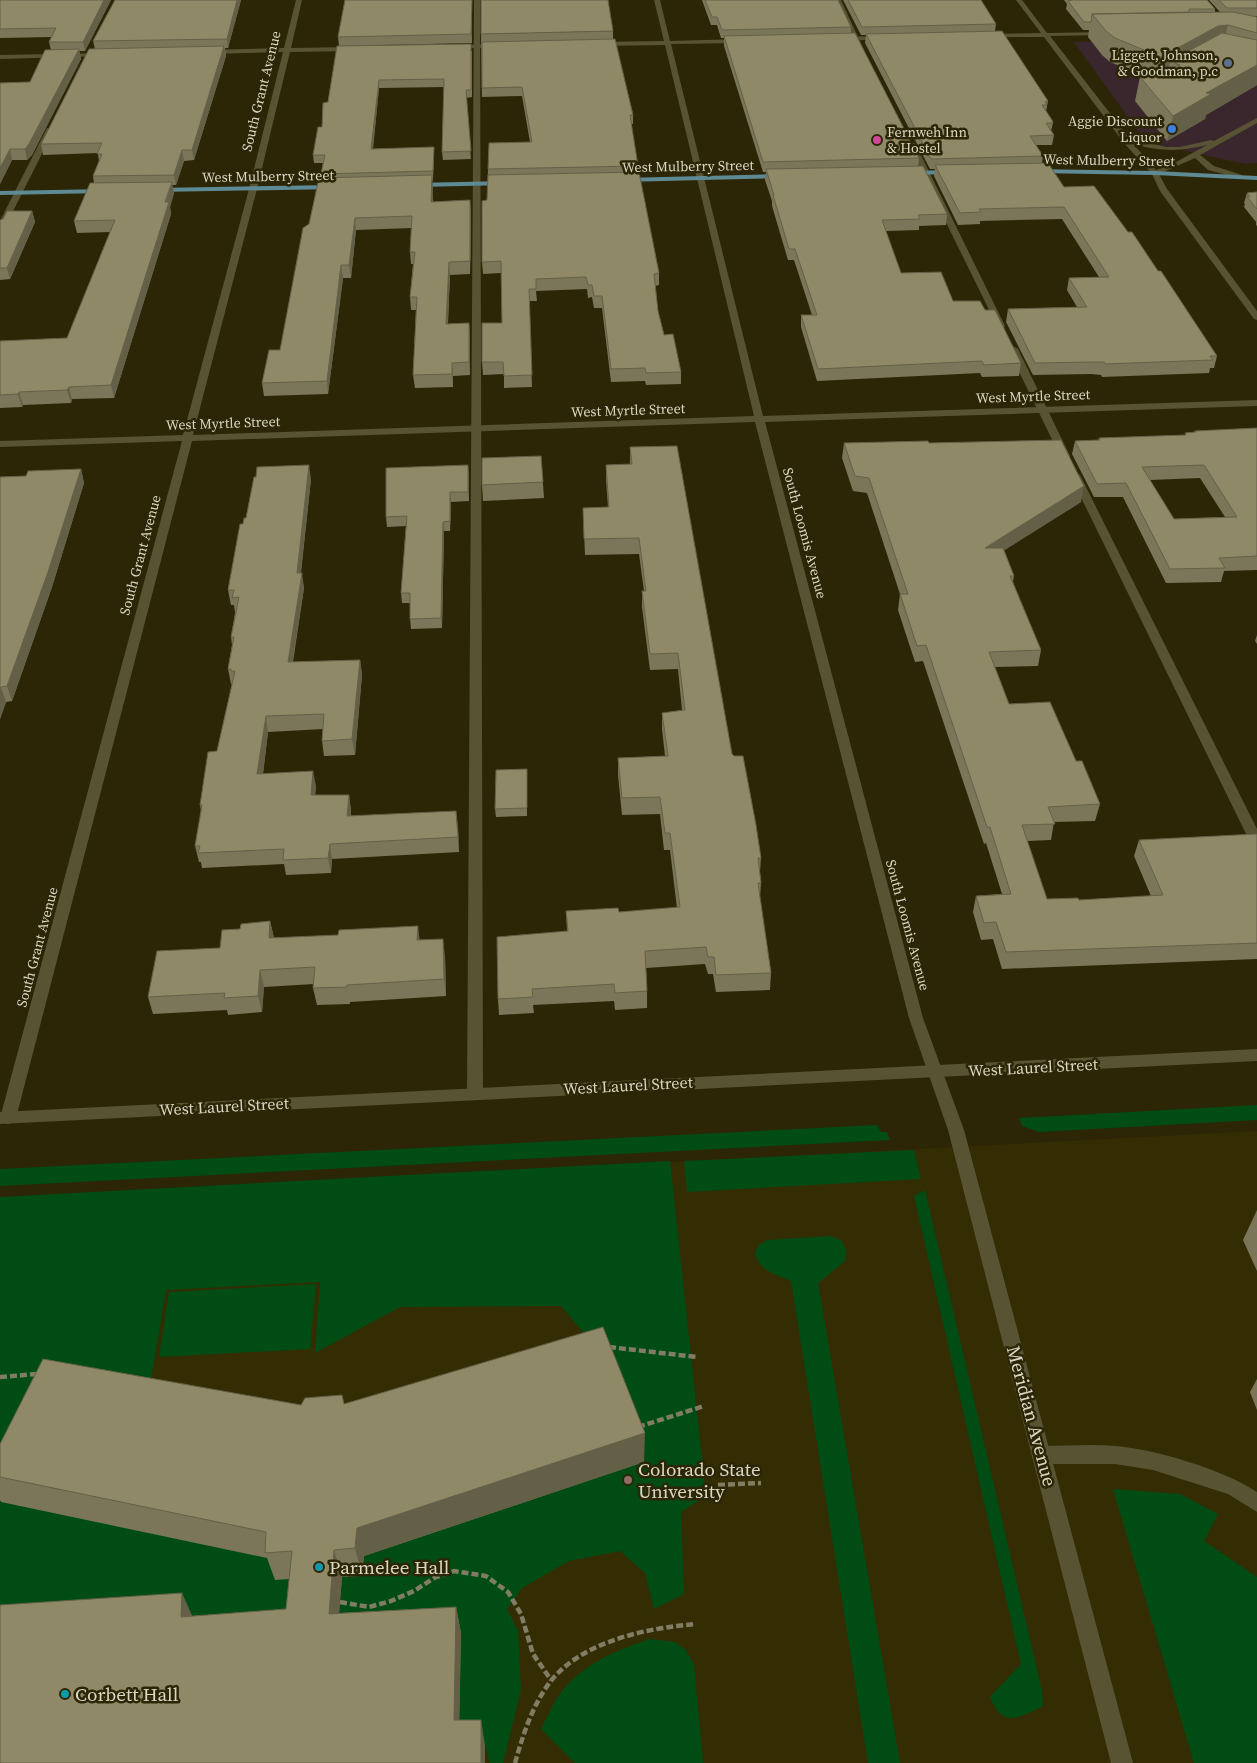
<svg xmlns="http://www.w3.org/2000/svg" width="1257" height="1763" viewBox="0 0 1257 1763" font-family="'Source Serif 4',serif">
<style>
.commercial{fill:#3a272d}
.built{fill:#342d03}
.green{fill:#004c15}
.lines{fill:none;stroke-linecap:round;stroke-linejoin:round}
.path{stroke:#817d64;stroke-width:4.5;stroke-dasharray:7 3;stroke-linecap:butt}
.service{fill:#585333;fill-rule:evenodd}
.minor{fill:#585333;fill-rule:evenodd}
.secondary{fill:#585333;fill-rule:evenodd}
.primary{fill:#5d8a95;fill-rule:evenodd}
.wall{fill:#7b7659;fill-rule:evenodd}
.shaded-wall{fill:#646048}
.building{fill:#8f8967;stroke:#646048;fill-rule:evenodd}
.service-dot{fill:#5c6f8a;stroke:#2c2606;stroke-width:2}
.shop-dot{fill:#3f7fe0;stroke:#2c2606;stroke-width:2}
.hotel-dot{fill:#d1479c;stroke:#2c2606;stroke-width:2}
.education-dot{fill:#8d6e63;stroke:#2c2606;stroke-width:2}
.culture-dot{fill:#0f9aa8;stroke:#2c2606;stroke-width:2}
.labels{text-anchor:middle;stroke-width:5;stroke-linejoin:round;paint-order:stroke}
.far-poi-label{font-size:14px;fill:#dad7c5;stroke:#2c2606;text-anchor:end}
.far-street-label{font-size:14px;fill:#dad7c5;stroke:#2c2606}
.street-label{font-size:16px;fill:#dad7c5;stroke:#2c2606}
.near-street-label{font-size:19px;fill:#dad7c5;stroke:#2c2606}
.near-poi-label{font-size:19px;fill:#dad7c5;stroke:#2c2606;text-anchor:start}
</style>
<rect width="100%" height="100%" fill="#2c2606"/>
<path class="commercial" d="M1257,38V163L1245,164L1146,142L1074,42Z"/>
<path class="built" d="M1257,1131V1763H0V1198Z"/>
<path class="green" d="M1257,1105V1120L1039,1132L1022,1126L1019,1118Z
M877,1125L881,1132H887L890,1140L0,1186V1169Z
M914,1150L921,1179L687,1192L684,1161Z
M670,1161L706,1496L681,1512L684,1594L654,1609L645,1573L620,1551L569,1561L522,1588L507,1609L518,1631L521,1690L503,1763H490L485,1745L337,1640L342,1577L362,1576L365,1544L375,1552L644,1462L604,1357L561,1306L400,1307L315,1353L320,1282L166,1290L147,1404L270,1546L301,1578L295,1636L0,1633V1197Z
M925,1190L1042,1691L1043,1706C1018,1718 1003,1729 990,1697L1021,1664L914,1196Z
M831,1236L842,1241L846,1250L845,1261L818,1283L900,1763H868L791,1281C775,1274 760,1272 755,1253L759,1245L767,1240Z
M316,1284L310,1349L159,1357L169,1292Z
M1113,1489L1180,1494L1218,1514L1204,1541L1257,1577V1763H1194Z
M649,1639L675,1642L686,1650L694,1665L703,1763H575L541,1729C546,1719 551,1708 557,1698C580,1665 612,1652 649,1639Z"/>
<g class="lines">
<path class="path" d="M609,1347L697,1357
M0,1377L37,1374
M638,1427L704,1406
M718,1485L761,1483
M340,1602L369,1607L391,1601L414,1591L434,1578L454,1571L486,1576L508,1592L521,1614L533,1654L551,1680
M515,1763C523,1735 532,1706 550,1682C582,1641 647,1628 696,1624"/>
<path class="service" d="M474,0H480L483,1093L481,1097L475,1099L469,1097L467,1093Z
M835,0H841L864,50L859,49Z
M47,128L54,130L4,229L0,231V221Z
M908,141L915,143L1005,326L1004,328L1001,329L997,326L907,143Z
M1013,346L1018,349L1070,456L1069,458L1065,459L1060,456L1008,349Z
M1075,472L1080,475L1257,829V847L1252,845L1250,842L1070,475Z
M1042,1446C1066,1446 1091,1444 1115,1446C1155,1449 1224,1470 1257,1492V1512L1228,1494L1153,1470L1115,1464H1042L1035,1461L1033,1455L1035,1449Z"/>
<path class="minor" d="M296,0H302L291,48L354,47L357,49L354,51L290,52L257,189L193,435L754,416L665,45L598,46L595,44L598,42L664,41L654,0H660L670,41L742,39L745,41L742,43L671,44L763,416L1257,400V406L765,422L923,1018L964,1130L1133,1763H1111L948,1130L909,1018L755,422L192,441L16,1118L14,1122L8,1124L2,1122L0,1118L182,441L0,447V441L183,435L249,189L283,52L208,54L205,52L208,50L284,48Z
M1016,0H1022L1047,33L1108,32L1109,33L1106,35L1050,36L1130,139L1167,147H1180L1211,140L1214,141L1257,118V123L1200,155L1214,166L1242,175V179L1208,170L1195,158L1159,174L1167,189L1257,311V320L1254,319L1160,191L1152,174L1124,143L1044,37H984L983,36L986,34L1041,33ZM1134,145C1166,151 1175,152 1207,145L1176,162L1156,170Z
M884,36L887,38L886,39L841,41L838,39L841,37Z
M499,44L501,45V47L453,49L450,47L453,45Z
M106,53V55L104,56L0,59V55Z"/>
<path class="secondary" d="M1257,1049V1061L0,1124V1112Z"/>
<path class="primary" d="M1032,169L1155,171L1257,176V180L1155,175L1035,173H1032Z
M952,170L956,172L955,174L908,175L904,173L908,171Z
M784,174L788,176L787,178L623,182L619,180L623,178Z
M507,181L511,183L510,185L416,187L412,185L416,183Z
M334,185H337V189L156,192L152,190L156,188Z
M107,189V193H104L0,195V191Z"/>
</g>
<path class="wall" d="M0,0H111L85,51H79L81,59L32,155L27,160H12L0,184V83L30,82L51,50L49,42L52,37L0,38Z
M115,0H241L228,48H225L226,56L194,160L184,161L176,185H172L174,193L170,207L171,214L114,398L72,399L71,403L23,405L22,407L0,408V341L67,338L110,232L77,233L74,221L94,183L93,176L99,162L98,153L43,155L41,144L95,49L93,41Z
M345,0H472V43L339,46L338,37Z
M702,0H838L851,27V34L919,158L918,166L947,214L946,225L919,226V230L886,231L901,273L953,301L985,310L1021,363L1019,376L982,377L980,373L817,381L801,327V315H812L794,260H788L772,206V201L765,180L766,172H763L724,46V38H721L717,25H711Z
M843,0H981L996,24L995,31L1048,101L1046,112L1053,123L1051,131L1054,135L1052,145H1036L1043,156L1042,163L1064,187L1128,232L1158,271L1217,356L1214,368H1210L1209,373L1102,377L1101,375L1091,374L1033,375L1006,322L1008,309L1077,307L1067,290L1069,278L1099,277L1062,219L980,221V224L958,225L934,176L935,169H930L865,43L866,35H861Z
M1064,0H1207L1215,9V12H1220L1209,0H1257V16H1253L1257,17V85L1206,115L1205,119L1167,141L1135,101L1140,77L1144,78L1147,77L1110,62L1102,55L1088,37L1089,30H1083L1066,9L1067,4Z
M613,31V39L633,115V124H631L638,166V172L659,273V285L655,286L658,311L664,335L681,372V384L646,385L645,381L611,382L602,308H594L592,297L588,298L587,289L536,291L537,301H529L532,387L504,388V374L483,375L482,362L502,323L501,273L483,274L482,262L487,200L488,169L530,142L522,96L482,97L481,34Z
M337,46L472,51V97L466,98L471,159L443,160L442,152L444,87L379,88L373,149L434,147V155L433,180H432L433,202L470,200L471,213L470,274L450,275L448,324L469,323L470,336V375L453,376V387L415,388L413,375L416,310H411L410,297L413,264H411L410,252L412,228L356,230L351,278H343L328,394L264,396L262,383L280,350L309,224L321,178V174L323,163H314L313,155L322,127L328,102Z
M1257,192V226L1256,225V222L1244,207L1245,204L1244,203L1247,193Z
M32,211L35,222L10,279L0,280V220Z
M1257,428V570L1224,571L1221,582L1166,583L1123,497H1094L1072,454L1075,441L1098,440L1099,438L1185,435V433L1194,432L1195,431ZM1200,478L1225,517L1174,519L1150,480Z
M844,443H929L1081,502L1004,550L1014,576L1013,582L1041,650L1038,666L995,667L1009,704L1076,761L1100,804L1095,821L1054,822L1051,840L1027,841L1047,899L1079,900L1151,896L1134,856L1139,840L1257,834V959L1002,969L993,939L981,940L973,912L976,896L1002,894L986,843L984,844L923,661L915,662L898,610L900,594L867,493L853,491L842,458Z
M630,447L732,754L761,858L760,872L761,883L760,898L771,973L770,990L716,992L713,974H708L705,964L646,968L647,991V1008L615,1010L614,1001L533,1005L534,1013L499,1015L498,999L567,931L566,911L619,912L677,908L670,850H664L660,814L622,815L618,775V758L665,756L662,729V713L682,710L678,669L650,670L642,607V591H644L639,554L585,555L583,508L608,507L606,480V465L630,464Z
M541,456L544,498L483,501L482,485Z
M81,469L84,483L52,587L12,701L6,702L0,719V477L26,476Z
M469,474V501L451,502L450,531H444L442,628L411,629L410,619V603H402L401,593L406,526L387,527L386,517Z
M311,479L301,573L304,588L293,662L360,660L362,675L355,755L324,756L322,741L323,729L268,732L263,774L316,786L315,795H349L351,811V816L458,827L459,852L332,859L331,873L286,875L284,864L202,868L201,862H199L195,846L201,811L200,805L217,751L232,684H231L228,669L232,645L231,637L235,613L234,605H231L228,590L243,524L246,518Z
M1257,635V644L1255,641Z
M527,769V816L496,817L495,809Z
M270,921L274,938L420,940L445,956L446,996L350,1002V1004L317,1005L313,988L314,984L264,987L262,1012L228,1015L227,1010L153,1014L148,997L220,948L240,929Z
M1257,1210V1271L1243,1240Z
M1257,1379V1410L1250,1392Z
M344,1404L644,1462L364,1556L362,1576L342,1577L339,1613L456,1607L461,1633L459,1720L485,1745V1763H0L192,1616L286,1609L289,1579L275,1580L267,1558L1,1502L0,1500V1444L301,1405Z"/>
<path class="shaded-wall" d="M104,0H111L85,51L83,42Z
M237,0H241L228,48L227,39Z
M472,0V43L471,34Z
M1228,25L1222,48L1180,65L1170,61L1167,75L1156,81L1161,57L1218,26Z
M224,46L226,56L194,160L192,150Z
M79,49L81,59L32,155L27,160L25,149Z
M1257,65V85L1206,115L1205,119L1167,141L1173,116L1206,93Z
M379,80V88L372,157L371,149Z
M10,149L12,160L0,184V168Z
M182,150L184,161L176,185L174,175Z
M432,175L433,187L432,214L431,202Z
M172,182L174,193L170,207L171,214L114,398L111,385Z
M470,200L471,213L470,274Z
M32,211L35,222L10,279L7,268Z
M355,218L356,230L351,278L349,265Z
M449,262L450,275L447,337L446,324Z
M341,265L343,278L328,394L327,381Z
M469,323L470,336V375L469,362Z
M452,363L453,376V387L452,374Z
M69,387L72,399L71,403L67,390Z
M19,392L23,405L22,407L18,394Z
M309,465L311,479L299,588L297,573Z
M468,465L469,474V501L468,492Z
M81,469L84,483L52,587L12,701L7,686Z
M1084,486L1081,502L983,564L985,548Z
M450,492L451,502L450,531Z
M443,522L444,531L442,628L441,618Z
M302,573L304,588L290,677L288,662Z
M360,660L362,675L355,755L352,739Z
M1,687L6,702L0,719V689Z
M266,716L268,732L261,790L257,774Z
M313,771L316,786L314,810L311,795Z
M349,795L351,811L349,832L347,816Z
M456,811L458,827L459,852L458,837Z
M330,844L332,859L331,873L328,858Z
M270,921L274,938H269Z
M418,926L420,943L417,940Z
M443,939L445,956L446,996L444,979Z
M260,970L264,987L262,1012L258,996Z
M645,1433L644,1462L364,1556L362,1576L355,1548L357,1528Z
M334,1550L342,1577L337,1640L329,1614Z
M182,1593L194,1620L181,1617Z
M456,1607L461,1633L459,1745L454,1720Z
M481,1720L485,1745V1763H481Z"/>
<path class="building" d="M0,0H104L83,42H49L56,28L0,29Z
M115,0H237L227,39L93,41Z
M345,0H472L471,34L338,37Z
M481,0H608L613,31L481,34Z
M705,0H838L851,27L722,30L717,17H712Z
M848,0H981L996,24L862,27Z
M1073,0H1207L1215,9H1189V12L1092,14L1091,22H1084L1068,1Z
M1219,0H1257V8H1227Z
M1233,12L1257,17V33L1228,25L1218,26L1161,57L1115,38L1106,31L1092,14Z
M1002,31L1048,101L1045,102L1047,105H1042L1052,120L1053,123H1046L1054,135L1030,136L1043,156L931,159L866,34Z
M855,33L919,158L763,162L724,36Z
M1222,33L1257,40V65L1206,93L1211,94L1173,116L1140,77L1144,78L1180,65L1170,61Z
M615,39L633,115H630L638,166L488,169L489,143L532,142L522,87L482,88V42Z
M471,44V90H466L471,151L442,152L444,79L379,80L371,149L434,147L433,171L321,174L325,155H313L318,127H322L323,103L328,102L337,46Z
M224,46L192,150H182L174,175L93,176L102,154H97L102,143L41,144L89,49Z
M79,49L29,144L25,149H10L0,168V83L30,82L45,50Z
M1048,163L1064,187L1094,186L1128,232H1132L1158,271H1161L1217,356H1210L1213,360L1105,364L1104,362H1093L1035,363L1008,309L1087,307L1069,278L1109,277L1064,207L979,209L981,212L960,213L935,165Z
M923,166L947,214L918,215L920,219L882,220L901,273L941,272L953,301H980L985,310H995L1021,363L984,365L982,361L818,369L801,315H817L795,249H789L773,195H774L766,169Z
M639,172L659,273L654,274L658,311L664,335L673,334L681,372L646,373L645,368L611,369L602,296H594L592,285H588L586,277L536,279V289H529L532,375L504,376L503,362H482V323H502L501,261L482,262V201L487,200L488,175Z
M432,175L431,202L470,200V261L449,262L446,324L469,323V362L452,363V374L413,375L417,297H410L415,252H410L412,216L355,218L349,265H341L327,381L262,383L269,350H280L303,228L309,224L319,178Z
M172,182L165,202H169L111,385L69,387L67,390L19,392L18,394L0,395V341L67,338L115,220L74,221L90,183Z
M1257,192V209L1247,197H1250L1247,193Z
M7,211H32L7,268H0V220L3,219Z
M1257,428V556L1219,558L1225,568L1170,569L1126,483L1097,484L1075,441L1100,440L1099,438L1186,435L1185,433L1196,432L1195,431ZM1204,465L1237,517L1174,519L1142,467Z
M1061,440L1084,486L985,548H1003L1014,576H1010L1041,650L989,652L1009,704L1050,702L1076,761H1082L1100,804L1048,807L1055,824L1022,825L1047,899L1078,898L1079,900L1163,895L1139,840L1257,834V943L1006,952L996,922L984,923L976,896L1011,894L990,827H987L926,645L917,646L900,594H908L869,478L855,476L844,443L928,441L929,443Z
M677,446L732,754L734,756H743L756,825L761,858H758L761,883H758L771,973L716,975L714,957H708L706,947L645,951L647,991L615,993L614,984L532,989L533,997L498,999L497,937L568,931L566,911L618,908L619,912L680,907L670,833H665L660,797L622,798L618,758L668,756L662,713L685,710L678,653L650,654L642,591H646L639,538L584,539L583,508L609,507L606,465L632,464L630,447Z
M541,456L543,482L482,485V458Z
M309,465L297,573H302L288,662L360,660L352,739L322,741L324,714L266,716L257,774L313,771L311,795H349L347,816L456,811L458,837L330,844L328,858L283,860L284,849L198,853L200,846H195L202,805H200L208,752L217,751L235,671H231V669H228L234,637H231L239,597L232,598L234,590H228L240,524H243L244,518H246L254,477H256L257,467Z
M468,465V492H450V521L443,522L441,618L410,619V593H401L407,516L386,517V468Z
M81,469L48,572L7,686L1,687L0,689V477L26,476L28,471Z
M527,769V808L495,809L496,770Z
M270,921L269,938L338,935L339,930L418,926L417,940L443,939L444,979L347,985V987L313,988L315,967L260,970L258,996L224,998L225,993L148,997L157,951L220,948L222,930L240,929L241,924Z
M603,1327L645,1433L357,1528L355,1548L334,1550L329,1614L456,1607L454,1720H481V1763H0V1605L182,1593L181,1617L286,1609L292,1551L265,1553L266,1532L0,1477V1444L43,1359L301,1405L305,1398L342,1395L344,1404Z"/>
<circle class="service-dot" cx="1228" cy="63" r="5"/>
<circle class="shop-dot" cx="1172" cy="129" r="5"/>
<circle class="hotel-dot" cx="877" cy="140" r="5"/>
<circle class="education-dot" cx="628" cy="1480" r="5"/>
<g class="culture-dot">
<circle cx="319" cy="1567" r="5"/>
<circle cx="65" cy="1694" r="5"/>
</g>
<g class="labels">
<g class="far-poi-label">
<text x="1218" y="60">Liggett, Johnson,<tspan x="1218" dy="16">&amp; Goodman, p.c</tspan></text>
<text x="1162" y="126">Aggie Discount<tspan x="1162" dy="16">Liquor</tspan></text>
<text x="887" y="137" text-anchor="start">Fernweh Inn<tspan x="887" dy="16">&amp; Hostel</tspan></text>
</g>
<g class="far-street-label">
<text transform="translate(261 91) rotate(-76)" y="5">South Grant Avenue</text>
<text transform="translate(1109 160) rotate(1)" y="5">West Mulberry Street</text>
<text transform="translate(688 166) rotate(-1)" y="5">West Mulberry Street</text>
<text transform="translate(268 176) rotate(-1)" y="5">West Mulberry Street</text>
<text transform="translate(1033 396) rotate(-2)" y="5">West Myrtle Street</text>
<text transform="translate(628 410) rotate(-2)" y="5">West Myrtle Street</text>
<text transform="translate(223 423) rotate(-2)" y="5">West Myrtle Street</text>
<text transform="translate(805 533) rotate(75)" y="5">South Loomis Avenue</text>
<text transform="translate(140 555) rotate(-75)" y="5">South Grant Avenue</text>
<text transform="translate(908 925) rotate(75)" y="5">South Loomis Avenue</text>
<text transform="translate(37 947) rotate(-75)" y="5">South Grant Avenue</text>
</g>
<g class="street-label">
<text transform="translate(1033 1067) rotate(-3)" y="6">West Laurel Street</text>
<text transform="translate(628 1085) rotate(-3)" y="6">West Laurel Street</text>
<text transform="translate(224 1106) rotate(-3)" y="6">West Laurel Street</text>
</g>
<g class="near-street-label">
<text transform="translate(1032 1416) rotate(75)" y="7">Meridian Avenue</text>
</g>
<g class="near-poi-label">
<text x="638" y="1476">Colorado State<tspan x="638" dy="22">University</tspan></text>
<text x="329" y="1574">Parmelee Hall</text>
<text x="75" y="1701">Corbett Hall</text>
</g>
</g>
</svg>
